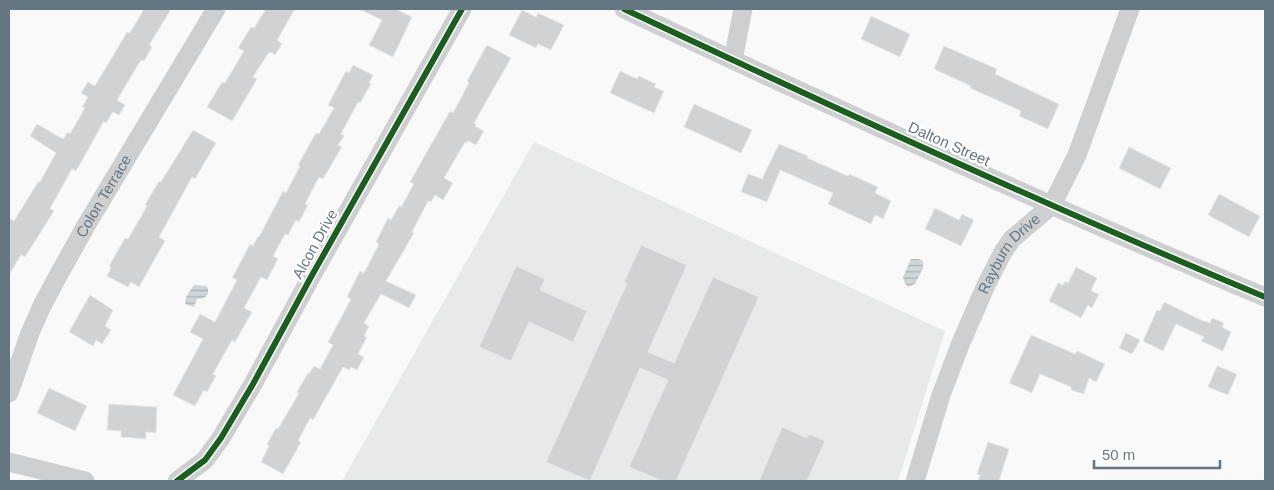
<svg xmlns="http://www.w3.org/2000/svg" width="1274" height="490" viewBox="0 0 1274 490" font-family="Helvetica,sans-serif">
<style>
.built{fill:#e8e9e9}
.water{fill:url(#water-rules)}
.building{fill:#d0d2d3;stroke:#e8e8e8}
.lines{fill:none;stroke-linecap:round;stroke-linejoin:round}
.minor{stroke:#cecfd0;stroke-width:19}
.cycleway-casing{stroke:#fff;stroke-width:9}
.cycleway{stroke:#1b5e20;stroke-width:6}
.labels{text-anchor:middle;stroke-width:5;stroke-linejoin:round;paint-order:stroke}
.street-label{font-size:15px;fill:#657683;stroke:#fff}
</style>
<defs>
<pattern id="water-rules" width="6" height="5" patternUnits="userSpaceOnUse" patternTransform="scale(1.25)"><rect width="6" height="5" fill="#ced6d9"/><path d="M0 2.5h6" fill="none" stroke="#abb2b5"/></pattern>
</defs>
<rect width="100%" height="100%" fill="#f9f9f9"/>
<path class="built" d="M534,142L945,331L898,481H342Z"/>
<path class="water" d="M911,259H919L923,261V268L915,284L908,287L904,282L903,277Z
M194,285L206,286L208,288V294L204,298L197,299L194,307L185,304L186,297Z"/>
<path class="building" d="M144,9H171L149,45L152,47L144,61L141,60L117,100L125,105L119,115L113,112L106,123L104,121L76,171L72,169L58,194L50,208L54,211L25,257L21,255L9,275V218L14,221L38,182H40L56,153L30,136L37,124L63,139L68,132L70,134L85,108L82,107L88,97L81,93L88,82L95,86L127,32L130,33Z
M266,9H295L277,40L282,44L275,55L270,52L267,55L253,77L257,79L232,121L207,107L222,82L225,83L244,51L238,48L251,27L254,28Z
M359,9H396L412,17L393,57L369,45L382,20Z
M522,10L536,17L538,13L564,25L551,50L538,44L536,48L509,35Z
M871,16L910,34L900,57L861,39Z
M487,45L511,58L474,123L476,124L475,126L484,131L476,145L468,141L467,143L465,142L444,178L453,183L443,200L435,195L431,202L428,201L412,232L414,233L386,281L416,295L409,308L381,294L364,323L369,326L364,336L367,337L358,354L364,357L357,370L351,367L349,370L343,367L313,420L310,418L298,441L301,442L283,474L261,462L269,446L267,444L276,428L278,429L299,393L297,392L308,373L309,374L314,366L320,369L333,345L328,342L351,299L347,297L360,271L364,273L379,244L376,242L388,218L391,220L399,206L401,207L414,184L410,182L450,111L453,113L469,83L467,81Z
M944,46L997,69L995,74L1059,104L1048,129L1019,116L1021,111L970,88L971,86L934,69Z
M353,65L373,75L369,83L371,84L360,103L358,102L341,134L344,136L338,145L342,147L323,179L319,177L305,204L308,205L299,222L296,220L288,235L285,234L273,256L278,259L267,280L261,277L244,308L252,312L235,342L232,340L228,347L213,374L216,376L207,392L204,390L195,406L173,395L203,339L190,332L200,314L215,322L237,280L232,278L250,244L253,246L258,236L259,237L283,191L286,193L300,166L298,165L316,133L319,134L334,108L328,105L346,71L349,73Z
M620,71L637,79L639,76L656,84L654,87L664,91L654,113L610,93Z
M694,104L752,130L741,153L684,127Z
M193,130L216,143L195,179L192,177L159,237L165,241L139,287L131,282L128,287L107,276L111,268L109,266L125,238L128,239L147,206L145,205L159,181L161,182Z
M779,144L808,156L807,158L848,176L849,174L878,187L875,193L891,201L883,219L875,215L871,224L828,204L833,193L780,170L767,202L741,192L748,174L762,179Z
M1129,147L1171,168L1160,189L1119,168Z
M1219,194L1260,216L1249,237L1208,215Z
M935,208L959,220L962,214L974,220L961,246L925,229Z
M641,245L687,265L648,352L674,363L713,277L759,297L676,481H662L629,467L668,380L640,368L590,481L546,462L627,283L624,282Z
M516,266L545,279L540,290L587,311L573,342L529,322L511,361L479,347Z
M1076,267L1097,278L1091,291L1099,294L1092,308L1088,305L1081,318L1049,301L1058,283L1063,285L1065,281L1068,283Z
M90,295L113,310L105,326L111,330L102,344L96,340L93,346L69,332Z
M1164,302L1201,320L1210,323L1212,318L1224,323L1222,327L1231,332L1223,351L1201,341L1204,337L1176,324L1163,351L1143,341L1157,310L1160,311Z
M1126,333L1140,340L1132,354L1119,348Z
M1031,335L1075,354L1077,351L1105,364L1096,382L1089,378L1084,394L1071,390V387L1040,374L1032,393L1009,383Z
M1217,366L1237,374L1228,395L1208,387Z
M49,388L87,406L75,431L37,413Z
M109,404L157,407L156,433L146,432V439L121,437V431L107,430Z
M782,427L807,438L809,434L825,441L807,481H759Z
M988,442L1009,449L999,481H978L980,475L977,474Z"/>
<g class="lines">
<g class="minor">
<path d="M624,9C836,109 1049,207 1265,297"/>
<path d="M733,60L743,9"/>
<path id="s1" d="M9,393L30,333L42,306L59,274L87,224L216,9"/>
<path d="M9,462L85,481"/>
<path d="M177,481L205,460L221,438L253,384L311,277L462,9"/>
<path id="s2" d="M915,481L941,395L960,345L986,285L1003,252L1012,239L1052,205L1077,155L1130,9"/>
</g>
<defs>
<path id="cycleway" d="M624,9C836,109 1049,207 1265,297
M177,481L205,460L221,438L253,384L311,277L462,9"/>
</defs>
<use href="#cycleway" class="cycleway-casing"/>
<use href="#cycleway" class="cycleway"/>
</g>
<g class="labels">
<g class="street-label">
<text transform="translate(949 144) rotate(24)" y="5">Dalton Street</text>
<text dy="5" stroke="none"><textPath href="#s1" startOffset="219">Colon Terrace</textPath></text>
<text transform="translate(315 244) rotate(-61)" y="5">Alcon Drive</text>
<text dy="5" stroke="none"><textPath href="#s2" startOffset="248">Rayburn Drive</textPath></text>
</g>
</g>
<rect width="1274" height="490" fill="none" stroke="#657683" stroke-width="20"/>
<path d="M1094 460v8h126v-8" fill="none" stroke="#657683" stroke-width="2.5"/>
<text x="1102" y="460" font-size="15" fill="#657683" stroke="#ffffff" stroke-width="4" paint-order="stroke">50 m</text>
</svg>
